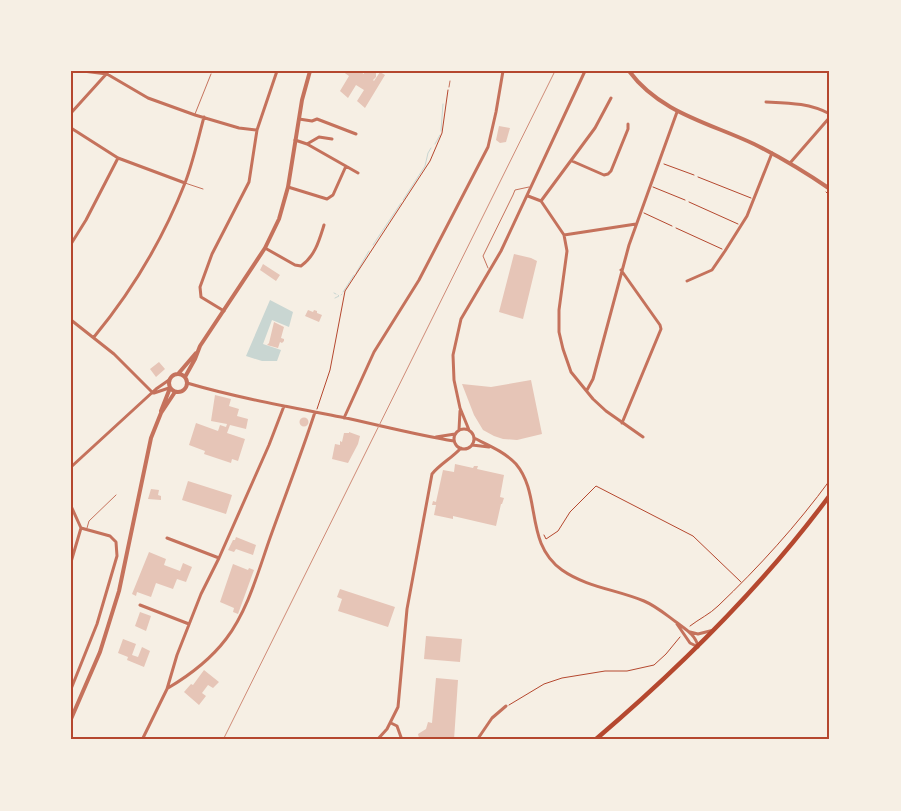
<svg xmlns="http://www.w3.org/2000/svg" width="901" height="811" viewBox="0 0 901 811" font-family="Raleway,sans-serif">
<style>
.water{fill:#c9d6d2}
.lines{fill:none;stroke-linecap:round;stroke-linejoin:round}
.stream{stroke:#c9d6d2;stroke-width:1}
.building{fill:#e6c5b7}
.path{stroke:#b5482f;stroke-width:1}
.service{stroke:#c5725c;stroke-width:1}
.minor{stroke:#c5725c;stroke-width:3}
.tertiary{stroke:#c5725c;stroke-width:4}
.secondary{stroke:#b5482f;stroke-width:4.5}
.rail{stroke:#cf8b77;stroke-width:1}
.neatline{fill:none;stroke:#b5482f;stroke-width:2}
</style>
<rect width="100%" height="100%" fill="#f6efe4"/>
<path class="water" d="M270,300L293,312L289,327L272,320L263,344L281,350L277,361H262L246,356Z"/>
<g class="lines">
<path class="stream" d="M441,131L443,104
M435,144L440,135
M403,200L425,166L428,153L431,148
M373,245L401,203
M356,273L369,251
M343,292L354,275
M334,293L336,294
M341,295L342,294
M335,298L339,296L338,295"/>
</g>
<path class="building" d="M342,71H359L364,74V71H376V77L373,80L374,81L380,72L385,75L365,108L357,101L364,90L356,85L348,98L340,91L349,76Z
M499,126L510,128L506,142L500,143L496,140Z
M514,254L531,258L537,261L523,319L499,312Z
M263,264L280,275L276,281L260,270Z
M308,310L313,312L314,310L317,311V313L322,315L319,322L305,316Z
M274,322L284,327L281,338L284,339V341L282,343L280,342L278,348L267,345L269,343Z
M159,362L165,369L156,377L150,369Z
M531,380L542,434L517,440L503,439L494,436L483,430L474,415L462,384L491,387Z
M215,395L231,399L229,406L239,409L237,416L248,419L246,429L230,425L227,433L245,439L238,461L232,459L231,463L204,454L205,451L189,445L196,423L218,431L220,425L226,427L227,424L211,421Z
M299.5 422a4.5 4.5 0 1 1 9 0a4.5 4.5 0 1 1-9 0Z
M349,432L360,436L358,444L348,463L332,459L335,444L340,445V441L342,442L344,433H349Z
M455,464L473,468L474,466H478L477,469L504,475L500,497L504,498L502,504H501L496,526L453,516V519L434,515L436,505H432L433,501L436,502L443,470L454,472Z
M188,481L232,495L226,514L182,500Z
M151,489L159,490L158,495L161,496V500L148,499Z
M236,537L256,545L253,555L236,549L234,552L228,550L233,540H235Z
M149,552L166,559L164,565L180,571L183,563L192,567L186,582L177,579L173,589L156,583L151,597L137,592L136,596L132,594Z
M233,564L248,570L249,568L254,570L238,614L233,612L234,608L220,602Z
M340,589L395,607L388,627L338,611L342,599L337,597Z
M140,612L151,616L146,631L135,626Z
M426,636L462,639L460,662L424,659Z
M123,639L136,644L132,655L138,657L142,647L150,651L144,667L127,660L128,657L118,653Z
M204,670L219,682L213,688L208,685L202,693L206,696L199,705L184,692L191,684L193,685Z
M436,678L458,680L454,740H414L419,738L418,734L426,729L428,722L432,723Z"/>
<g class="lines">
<path class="path" d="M664,164L694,175
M698,177L751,198
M653,187L685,200
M826,192L830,196
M689,202L738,224
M644,213L672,226
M676,228L722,249
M317,409L330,370L345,291L430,161L442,133L448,90
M544,535L546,539L558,531L570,512L596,486L693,536L741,582
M690,626C699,619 710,614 718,606C759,567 797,525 830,480
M509,705L544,684L562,678L605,671H627L654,665L666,654L680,637"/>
<path class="service" d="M449,87L450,81
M195,114L211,74
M185,183L203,189
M488,268L483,256L513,195L515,190L529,187
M87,528L89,521L116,495"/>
<path class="minor" d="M83,71L107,74L148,98L195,115L239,128L257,130
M766,102C789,103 809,103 830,114
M71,113L109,71
M299,119L312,121L317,119L356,134
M71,128L118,158L185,183
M295,140L307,144L319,137L332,139
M307,144L358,173
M572,161L604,175L608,174L611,171L628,129V124
M790,163L830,117
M288,187L327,199L333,195L346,166
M528,196L541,201L564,235L567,251L559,310V332L563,349L571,372L593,399L606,411L643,437
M541,201L595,128L611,98
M564,235L636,224
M71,244L86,220L118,158
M265,248L295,265L301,266C315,256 319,241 324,225
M621,270L660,325L661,329L622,423
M687,281L712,270L725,251L747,216L772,153
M224,311L201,297L200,287L212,254L249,182L257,130L277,71
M71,320L114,354L153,393
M94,337C132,291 163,239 185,183C193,162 198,139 204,117
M187,383C238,398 290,407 341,417C379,425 416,435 454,441
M587,390L593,379L629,245L677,112
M154,393L169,388
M344,418L374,352L419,280L488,147L496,112L503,71
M454 439a10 10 0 1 1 20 0a10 10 0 1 1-20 0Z
M459,430L460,411
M469,430L460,408L454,380L453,355L461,319L501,251L585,71
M436,437L455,434
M474,438C488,445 505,452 516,464C542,495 524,543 562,570C586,587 618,590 644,601C656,606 665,614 676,622C685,629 695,634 698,646
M472,445L489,447
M71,467L156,389L169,380
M71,506L81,528L71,562
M167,538L219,558
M140,605L189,624
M677,624L690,643L698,647
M690,632L698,634L714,630
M168,688C190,675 210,660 226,639C248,610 258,572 270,538C285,496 301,455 315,412
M71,689L97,624L117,556L116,542L110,536L81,528
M391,723L397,726L402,740
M142,740L167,689L177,655L201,594L219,558L269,445L284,406
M377,740L387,729L398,707L407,609L432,474C440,464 452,458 461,448
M477,740L492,718L506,706"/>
<path class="tertiary" d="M629,71C660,113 710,123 754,144C780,157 805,172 830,189
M169 383a9 9 0 1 1 18 0a9 9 0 1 1-18 0Z
M178,374L196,353
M185,377L195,359L200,346L265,248L279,219L288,187L302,100L310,71
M161,411L170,388
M71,719L100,652L119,591L151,438L161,413L175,392"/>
<path class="secondary" d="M595,740C682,666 762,587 830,495"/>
<path class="rail" d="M223,740L555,71"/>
</g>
<rect width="901" height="811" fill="none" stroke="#f6efe4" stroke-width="145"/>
<rect x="72" y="72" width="756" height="666" class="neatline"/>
</svg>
